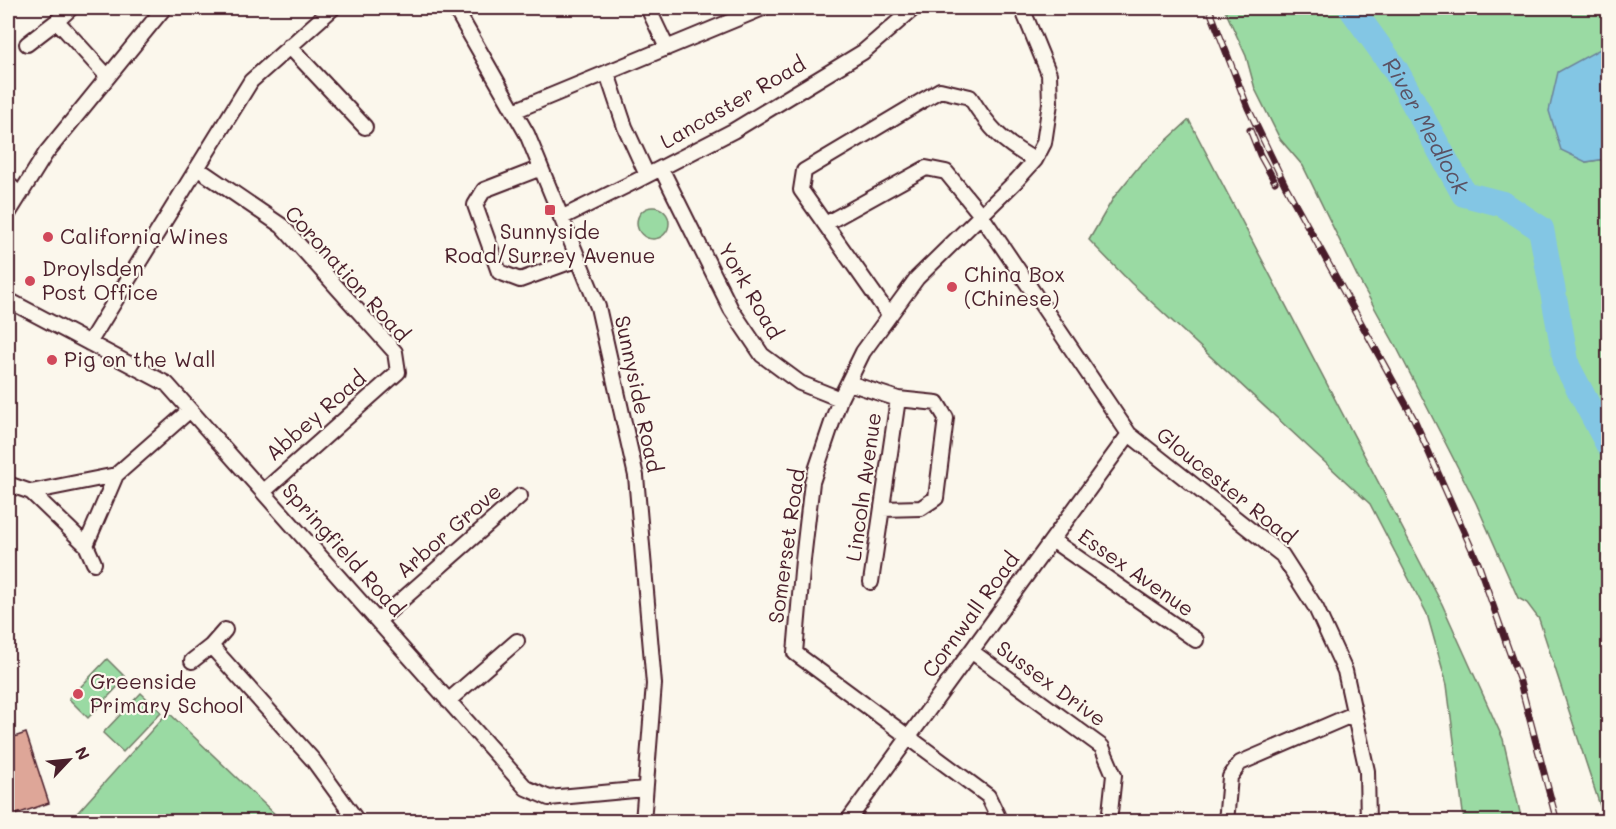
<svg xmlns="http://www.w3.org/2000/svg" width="1616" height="829" viewBox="0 0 1616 829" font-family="Mali,sans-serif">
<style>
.green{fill:#9adaa3;stroke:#727c67;stroke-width:1.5}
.water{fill:#83c6e4;stroke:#6c839a;stroke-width:1.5}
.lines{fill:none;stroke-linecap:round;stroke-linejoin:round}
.river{stroke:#83c6e4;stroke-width:26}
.building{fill:#dea698;stroke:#4a1f2b;stroke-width:1.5}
.street-casing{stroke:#4a1f2b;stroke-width:18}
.street{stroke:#fbf7ec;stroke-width:14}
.rail-casing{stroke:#4a1f2b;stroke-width:7}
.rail{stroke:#fbf7ec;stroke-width:4.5;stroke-dasharray:14;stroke-linecap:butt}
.poi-dot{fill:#d1495b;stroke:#fbf7ec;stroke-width:2}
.labels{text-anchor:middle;stroke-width:4.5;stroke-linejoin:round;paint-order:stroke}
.street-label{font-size:21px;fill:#4a1f2b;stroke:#fbf7ec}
.poi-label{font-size:21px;fill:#4a1f2b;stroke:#fbf7ec;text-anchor:start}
.water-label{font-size:22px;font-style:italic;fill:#5b5162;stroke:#fbf7ec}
</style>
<rect width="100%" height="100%" fill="#fbf7ec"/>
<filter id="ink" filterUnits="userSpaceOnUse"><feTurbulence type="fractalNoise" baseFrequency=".0167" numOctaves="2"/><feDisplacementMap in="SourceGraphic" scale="12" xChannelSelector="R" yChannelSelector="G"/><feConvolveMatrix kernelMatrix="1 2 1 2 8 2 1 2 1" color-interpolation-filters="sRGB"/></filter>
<g filter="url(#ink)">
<path class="green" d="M1224,8H1608V54L1600,49L1586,162L1605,159L1608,160V821H1605L1539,619L1527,603L1518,598L1476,503L1398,350L1357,276L1303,166L1280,139L1255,89L1246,56Z
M1189,120L1442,604L1503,739L1522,821H1464L1447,685L1427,614L1370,504L1131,283L1089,240L1114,197L1140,165Z
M637 223a16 16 0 1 1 32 0a16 16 0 1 1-32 0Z
M107,659L126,678L88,718L69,699Z
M141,693L161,712L123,752L103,733Z
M168,712L282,821H70Z"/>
<path class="water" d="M1600,49L1608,54V160L1605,159L1586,162L1561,150L1549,111L1558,72Z"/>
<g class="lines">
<path class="river" id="s1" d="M1351,8L1395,69L1464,194L1503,204L1541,229L1567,366L1608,444"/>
</g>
<path class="building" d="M26,733L49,803L8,817V739Z"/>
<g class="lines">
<defs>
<path id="street" d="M455,8L527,134L598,307L636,476L654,684L643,822
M648,8L667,48
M57,21L108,77
M27,44L57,21L71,8
M289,46L365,127
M607,73L625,127L647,175
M514,111L763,8
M197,168L282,226L395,352L398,372L263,492
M541,168L484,190L475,205L499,272L520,280L578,259
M661,168L731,309L762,355L800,383L840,399
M8,184L20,195
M8,214L46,153L164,8
M561,218L638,180L733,131L863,52L914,8
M825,224L926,168L946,172L981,215L1129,434L1282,555L1316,608L1345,671L1367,771L1368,822
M8,300L167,384L526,788L549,798L645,789
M889,315L801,190L804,171L940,90L970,97C990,129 1002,142 1035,160
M89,343L251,81L333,8
M849,383L898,399L937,403L946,418L936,498L921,508L882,509
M8,484L31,492L86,545L94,563
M31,492L116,475
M1052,540L1196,640
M86,545L116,475L190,410
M871,582L898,399
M378,621L520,496
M225,630L211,646L313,760L358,822
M971,651L1102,747L1114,775L1109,822
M192,661L211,646
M448,701L517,641
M847,822L1129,434
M996,822L997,815L988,796L795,653L803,560L812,482L840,399L863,352L917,278L1017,180L1035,160L1044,143L1050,103L1049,74L1022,8
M1226,822L1230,777L1240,763L1354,714"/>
</defs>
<use href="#street" class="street-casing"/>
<use href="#street" class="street"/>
<defs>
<path id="rail" d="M1209,8L1248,108L1285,185L1414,419L1478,563L1520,682L1557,822
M1250,130L1260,155L1275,182"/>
</defs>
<use href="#rail" class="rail-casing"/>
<use href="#rail" class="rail"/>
</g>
</g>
<g class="poi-dot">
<rect x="544" y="204" width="12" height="12" rx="3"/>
<circle cx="48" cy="237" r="6"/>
<circle cx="30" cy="281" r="6"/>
<circle cx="952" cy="287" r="6"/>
<circle cx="52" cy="360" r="6"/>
<circle cx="78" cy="694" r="6"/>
</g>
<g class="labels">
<g class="street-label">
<text transform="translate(733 103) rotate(-30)" y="7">Lancaster Road</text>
<text transform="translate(347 274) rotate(48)" y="7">Coronation Road</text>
<text transform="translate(750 291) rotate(60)" y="7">York Road</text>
<text transform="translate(638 394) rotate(78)" y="7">Sunnyside Road</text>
<text transform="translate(316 416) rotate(-41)" y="7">Abbey Road</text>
<text transform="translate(1226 486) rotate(39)" y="7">Gloucester Road</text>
<text transform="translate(864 487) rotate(-82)" y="7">Lincoln Avenue</text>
<text transform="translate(449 531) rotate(-41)" y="7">Arbor Grove</text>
<text transform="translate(787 546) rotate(-82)" y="7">Somerset Road</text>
<text transform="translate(343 550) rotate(48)" y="7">Springfield Road</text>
<text transform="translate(1136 573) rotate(35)" y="7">Essex Avenue</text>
<text transform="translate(971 615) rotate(-54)" y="7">Cornwall Road</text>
<text transform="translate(1051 684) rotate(36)" y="7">Sussex Drive</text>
</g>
<g class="poi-label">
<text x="550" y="239" text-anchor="middle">Sunnyside<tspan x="550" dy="24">Road/Surrey Avenue</tspan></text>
<text x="60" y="244">California Wines</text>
<text x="42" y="276">Droylsden<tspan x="42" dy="24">Post Office</tspan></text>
<text x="964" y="282">China Box<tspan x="964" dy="24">(Chinese)</tspan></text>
<text x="64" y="367">Pig on the Wall</text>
<text x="90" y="689">Greenside<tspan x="90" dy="24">Primary School</tspan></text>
</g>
<g class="water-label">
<text dy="8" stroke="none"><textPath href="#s1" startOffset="140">River Medlock</textPath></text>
</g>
</g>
<rect width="1616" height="829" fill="none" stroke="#fbf7ec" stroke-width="30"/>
<rect x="15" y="15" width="1586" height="799" fill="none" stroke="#4a1f2b" stroke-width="2" filter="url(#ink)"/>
<g transform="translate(69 760) rotate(64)" stroke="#fbf7ec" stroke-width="4.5" paint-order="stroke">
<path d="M0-4.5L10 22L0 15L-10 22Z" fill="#4a1f2b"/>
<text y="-9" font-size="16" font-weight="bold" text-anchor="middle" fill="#4a1f2b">N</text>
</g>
</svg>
